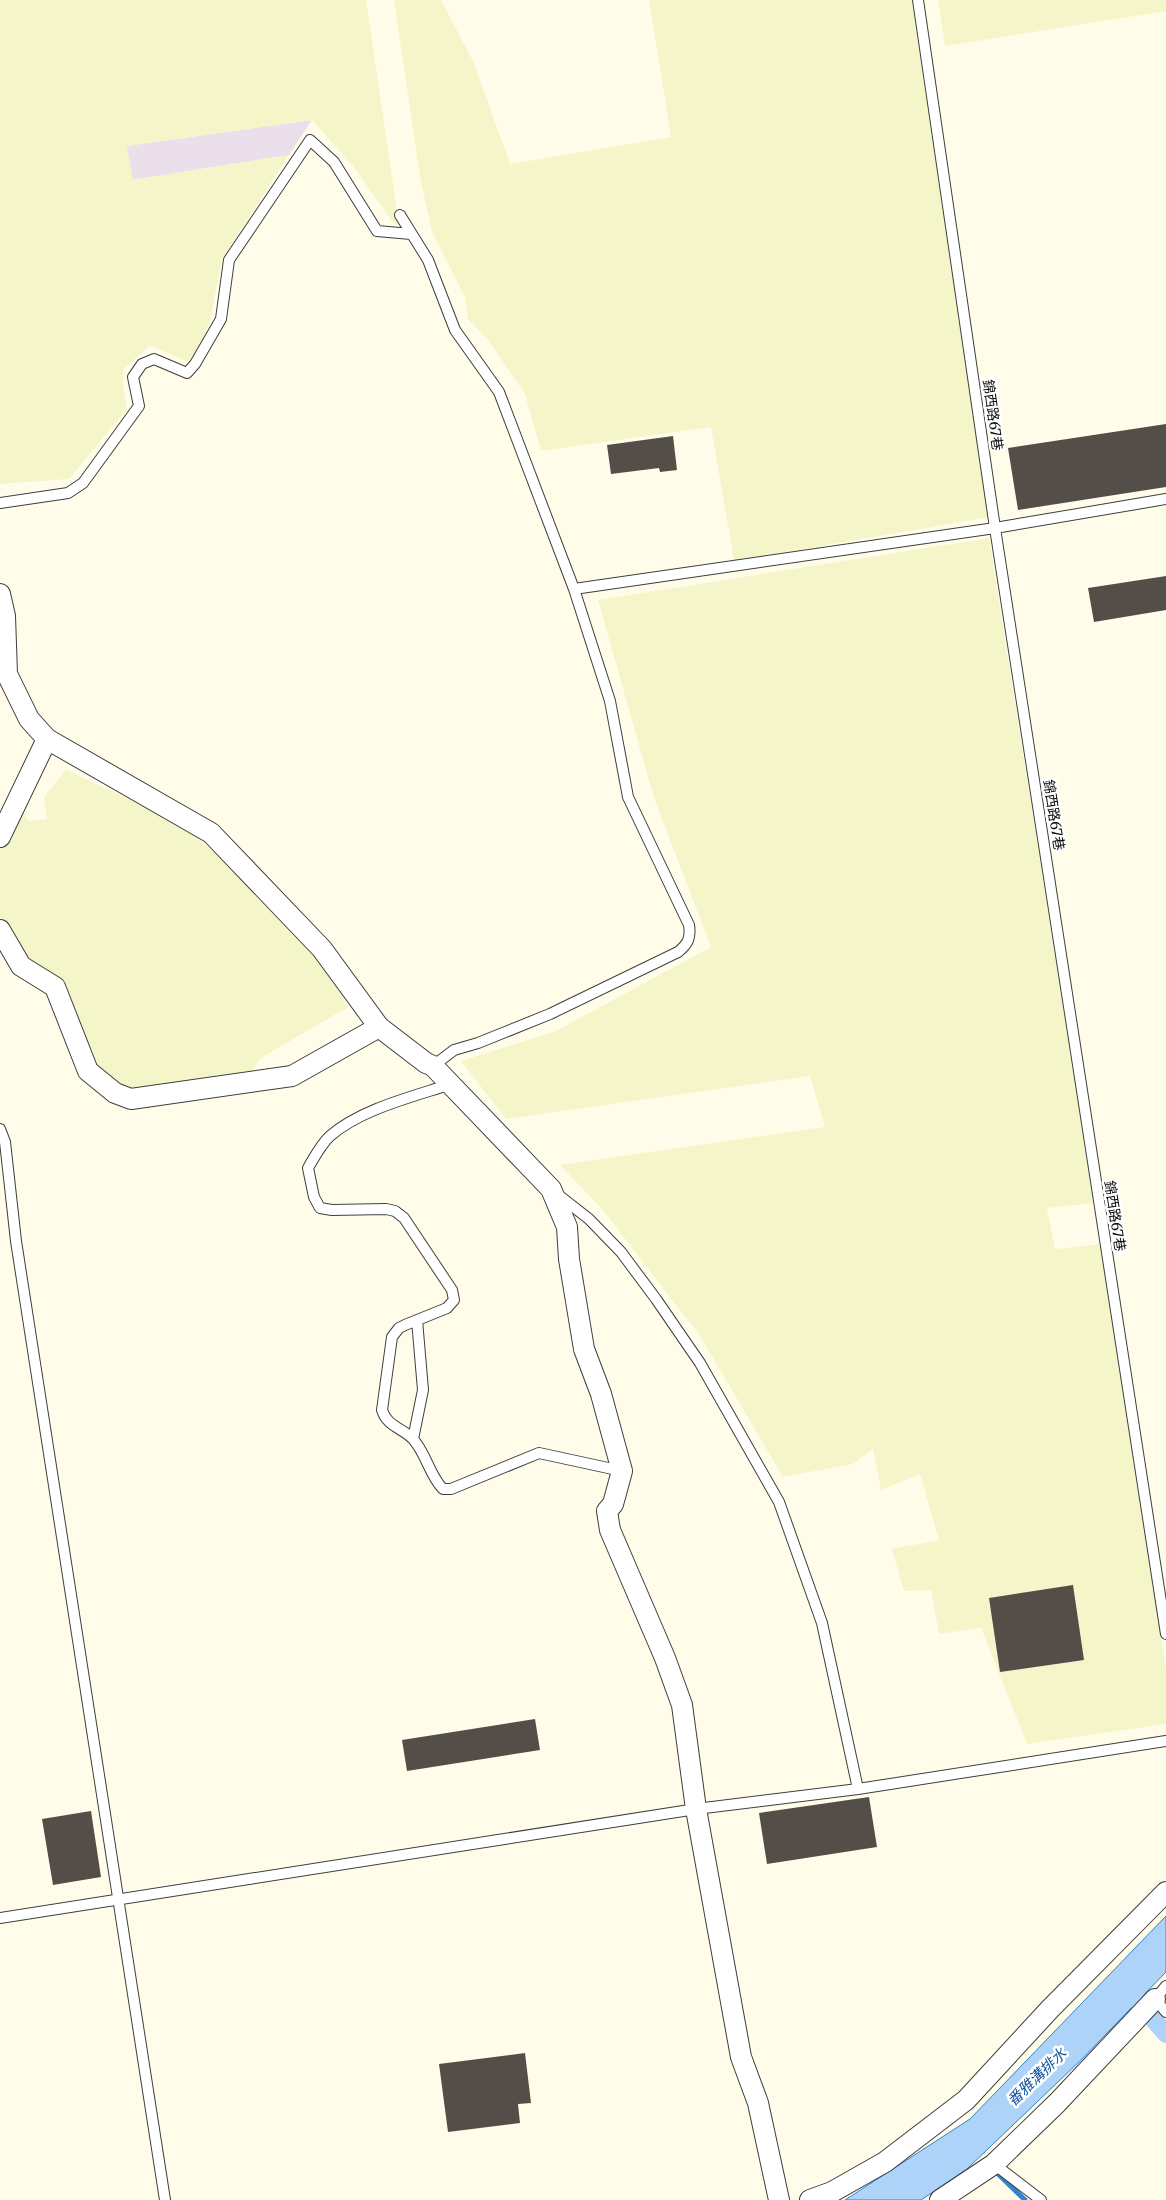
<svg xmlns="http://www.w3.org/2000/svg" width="1166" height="2200" viewBox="0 0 1166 2200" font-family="Merriweather,'Noto Sans TC',serif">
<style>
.industrial{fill:#ebdfeb}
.farmland{fill:#f5f5ca}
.water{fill:#add4f8;stroke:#3282d1}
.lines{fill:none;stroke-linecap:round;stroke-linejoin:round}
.stream{stroke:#3282d1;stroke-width:5}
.canal{stroke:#add4f8;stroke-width:18}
.building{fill:#544e48}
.lane-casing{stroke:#3e3e3e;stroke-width:12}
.street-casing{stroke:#3e3e3e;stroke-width:22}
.lane{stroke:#fff;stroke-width:10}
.street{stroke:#fff;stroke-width:20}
.labels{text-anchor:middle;stroke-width:5;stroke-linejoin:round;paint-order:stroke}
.street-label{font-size:14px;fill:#0b0b0b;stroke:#fff}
.water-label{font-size:15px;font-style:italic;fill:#1254a0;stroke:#fff}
</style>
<rect width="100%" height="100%" fill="#fffdea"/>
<path class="industrial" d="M312,120L289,155L132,180L126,146Z"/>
<path class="farmland" d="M0,0H366L399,224H394L353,166L312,120L127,146L133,180L289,155L222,259L210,322L191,363L150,345L124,369L123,385L127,409L69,479L0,484Z
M394,0H441L474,63L510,164L671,137L649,0H915L996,516L734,561L711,427L541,451L525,394L489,341L468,319L465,297L432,232L420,177Z
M938,0H1166V11L945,46Z
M989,538L1094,1203L1047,1208L1055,1249L1102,1244L1166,1671V1724L1027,1744L981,1628L939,1634L931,1590L904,1591L892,1549L939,1540L920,1474L881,1490L873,1449L853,1464L783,1477L700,1336L602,1209L560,1165L825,1127L810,1076L506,1119L461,1061L556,1031L711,947L654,798L598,600Z
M66,770L179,822L310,935L348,1007L259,1059L249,1078L131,1095L98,1071L66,1000L25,962L0,917V839L20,802L27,821L47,819L44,797Z"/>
<path class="water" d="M1166,1916V1972L1081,2060L967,2169L921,2200H845L970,2119Z"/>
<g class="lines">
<path class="stream" d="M993,2169L1025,2200"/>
<path class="canal" d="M1129,1991L1166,2034"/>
</g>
<path class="building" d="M1166,424V487L1018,510L1008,448Z
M673,436L677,470L660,472L659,468L611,474L607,445Z
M1166,576V610L1094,622L1088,588Z
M1073,1585L1084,1660L1000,1672L989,1598Z
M535,1719L540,1750L407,1771L402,1740Z
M869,1797L877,1847L767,1864L759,1813Z
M91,1811L101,1877L53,1885L42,1819Z
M525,2053L531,2103L518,2104L520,2123L448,2132L439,2064Z"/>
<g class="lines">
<defs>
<path id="lane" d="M918,0L995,528L1166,1634
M400,215L428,260L455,330L499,392L574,589L610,701L628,797L689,925C691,938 688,944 678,952L550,1014L478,1043L454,1050L433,1066
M0,503L68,493L83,483L139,406L133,377L142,364L154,359L187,373L195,364L221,319L229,260L310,140L334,162L377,231L411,234
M574,589L995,528L1166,499
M451,1084C412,1097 361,1109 330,1136C321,1144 314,1158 308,1168L314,1197L320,1208L332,1210L386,1209L395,1211L404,1218L452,1290L454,1300L447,1308L405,1325L399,1328L392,1337L382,1410C387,1426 400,1427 412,1438C426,1452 429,1475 443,1489H451L539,1453L622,1471
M0,1129L5,1142L16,1241L165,2200
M557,1194L589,1219L621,1252L656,1299L700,1363L779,1502L822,1623L858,1789
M413,1439L423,1390L417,1320
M0,1918L696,1809L858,1789L1166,1741
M1166,1986L1155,1999L1166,2012
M994,2164L1041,2200"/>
<path id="street" d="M0,594L5,616L7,674L29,719L47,739L211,833L322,949L379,1027L426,1063L433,1066L551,1189L567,1227L569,1259L584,1349L601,1394L622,1471L613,1504L607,1511L610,1530L665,1658L682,1705L696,1809L741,2057L758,2103L779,2200
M0,837L47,739
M0,930L21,966L55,987L88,1071L115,1093L131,1099L292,1076L379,1027
M810,2200L832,2192L885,2162L966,2100L1050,2009L1166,1892
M940,2200L994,2164L1057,2103L1155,1999"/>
</defs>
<use href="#lane" class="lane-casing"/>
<use href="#street" class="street-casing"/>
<use href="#lane" class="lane"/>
<use href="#street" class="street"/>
</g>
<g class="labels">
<g class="street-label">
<text transform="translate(993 415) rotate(82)" y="5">錦西路67巷</text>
<text transform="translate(1054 815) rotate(81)" y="5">錦西路67巷</text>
<text transform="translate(1115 1216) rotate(81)" y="5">錦西路67巷</text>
</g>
<g class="water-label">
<text transform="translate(1037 2077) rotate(-44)" y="5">番雅溝排水</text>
</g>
</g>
</svg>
